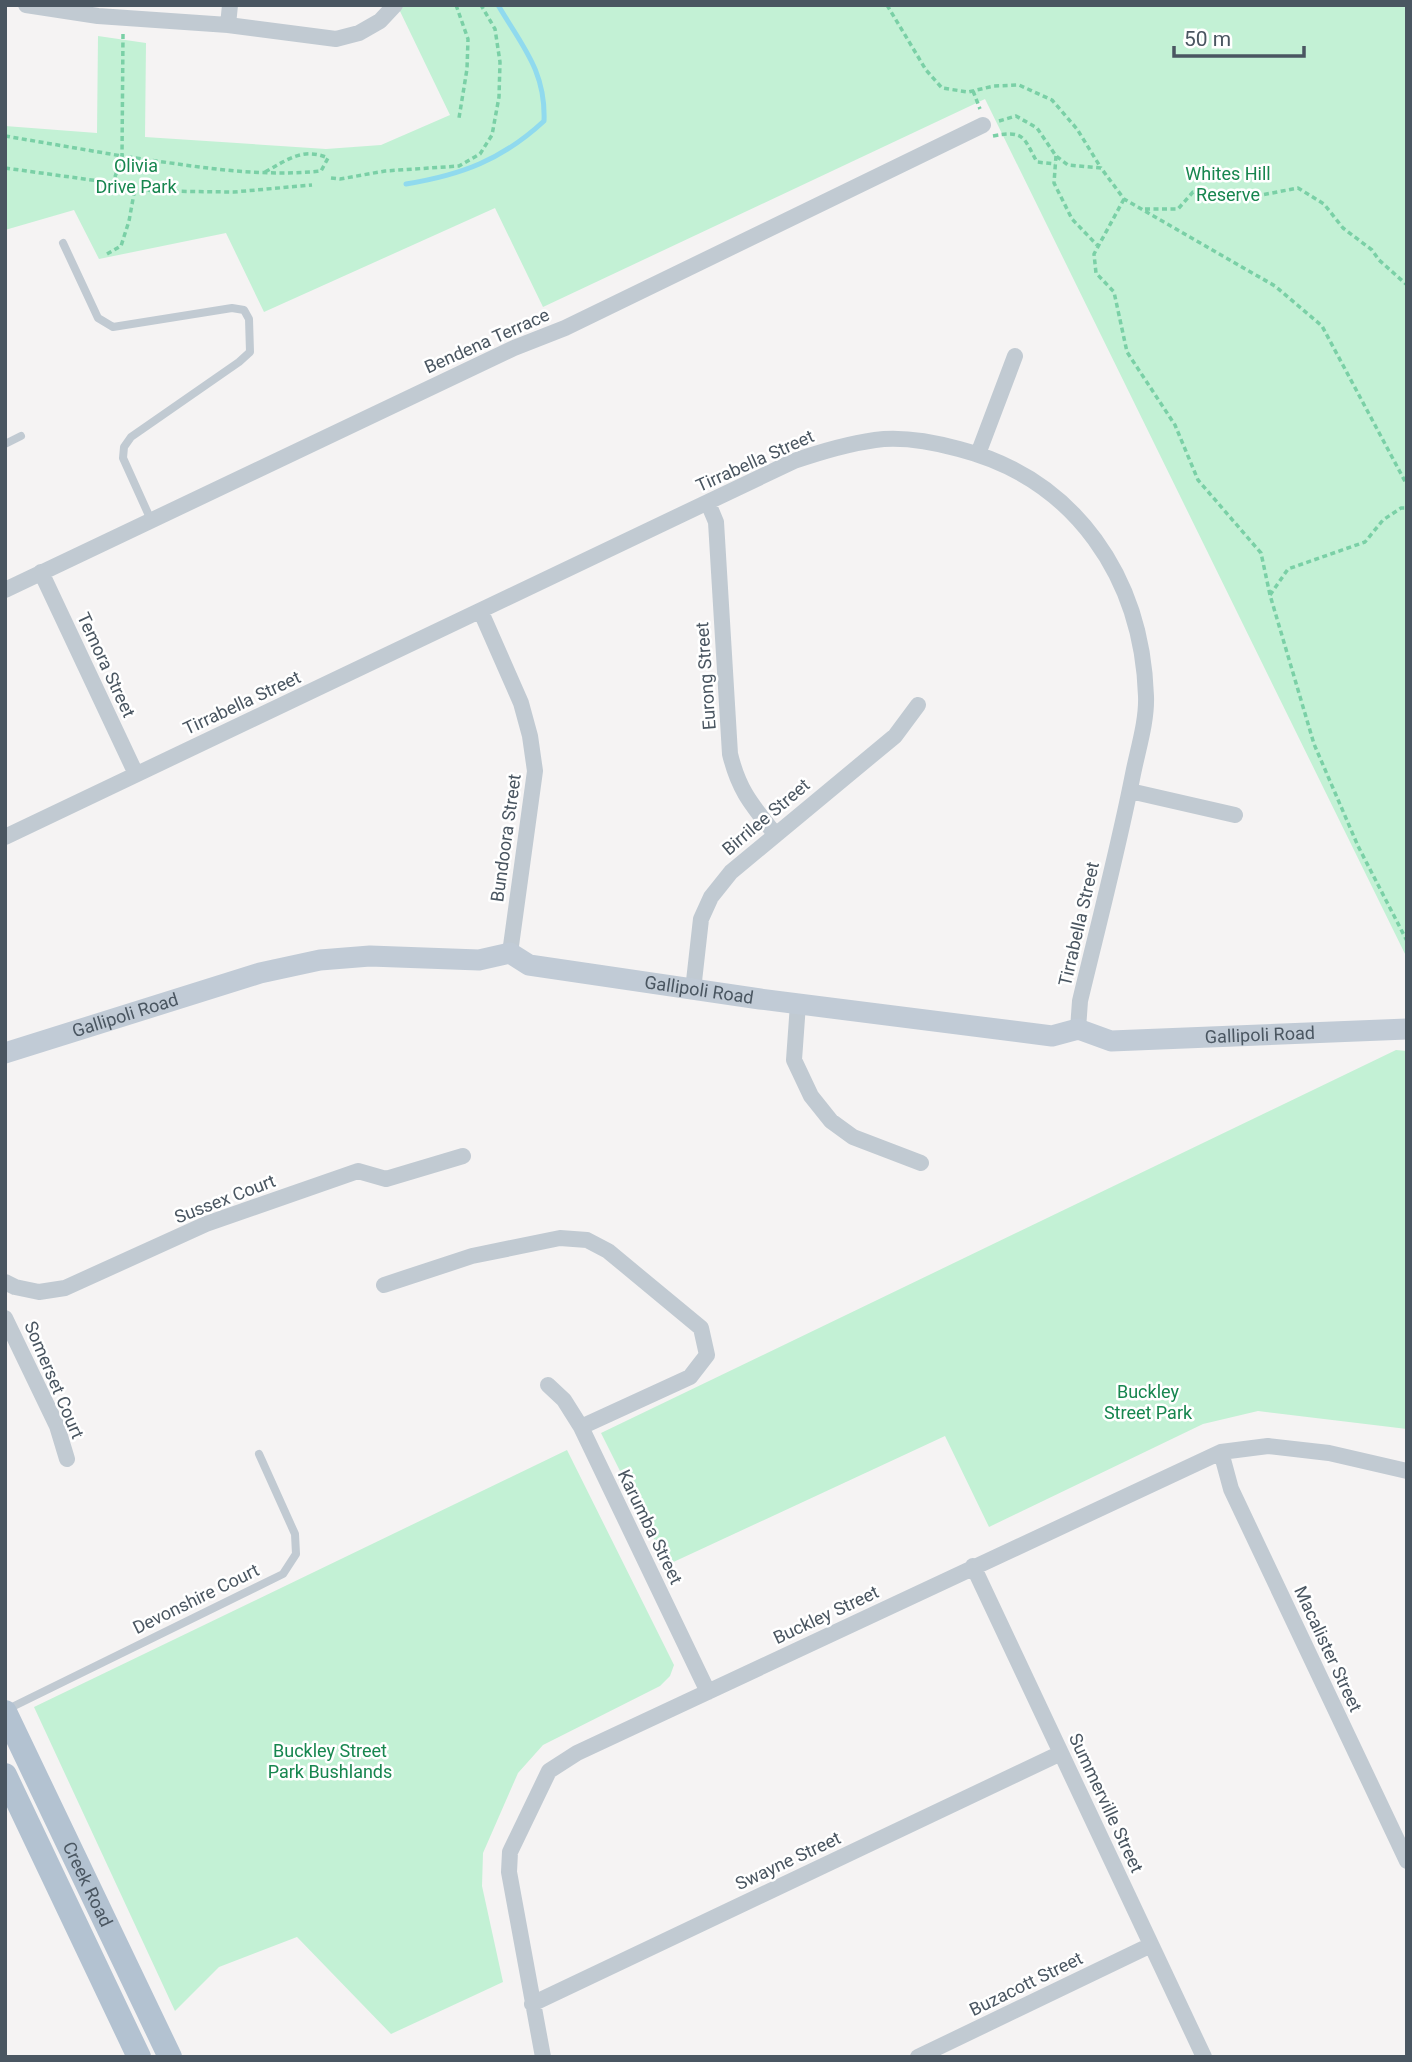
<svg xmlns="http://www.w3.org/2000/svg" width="1412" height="2062" viewBox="0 0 1412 2062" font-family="Roboto,sans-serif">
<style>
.green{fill:#c3f1d5}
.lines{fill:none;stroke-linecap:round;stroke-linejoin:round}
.stream{stroke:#90daee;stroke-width:5}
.path{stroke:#7ad0a6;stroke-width:3.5;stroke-dasharray:5 3.5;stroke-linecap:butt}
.lane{stroke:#c1cad2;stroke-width:8}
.street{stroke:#c1cad2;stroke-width:16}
.secondary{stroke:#c1cbd6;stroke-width:21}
.primary{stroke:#b3c2d1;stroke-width:24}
.labels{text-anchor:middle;stroke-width:5;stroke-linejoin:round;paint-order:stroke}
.park-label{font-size:18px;fill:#17864f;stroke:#fff}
.street-label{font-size:18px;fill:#4a5661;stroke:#fff}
</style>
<rect width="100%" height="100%" fill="#f5f3f3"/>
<path class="green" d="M397,5H1407V958L985,99L543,307L495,208L264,312L226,233L99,259L74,210L5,230V126L97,133L98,36L146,43L145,137L326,149L381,145L450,115Z
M1396,1050L1407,1051V1429L1258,1411L1203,1424L989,1527L945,1436L667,1565L601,1433Z
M567,1450L674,1665L670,1676L660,1686L543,1745L518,1773L483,1853L482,1886L503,1982L391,2034L297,1937L219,1967L175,2011L34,1707Z"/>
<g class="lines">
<path class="stream" d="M406,184C461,175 502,160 544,121C546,71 522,46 498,5"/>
<path class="path" d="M456,5L468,39L467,69L459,118
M887,5L926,70L942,88L968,92L994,86L1019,85L1052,100L1077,129L1101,168
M123,34L122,156C187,165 255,178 321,171L328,158C303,147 287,160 265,172
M973,91L980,109
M999,121L1016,116L1037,128L1056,156L1068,165L1101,168L1124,199L1275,286L1322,326L1407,485
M5,136L122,156L113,183
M993,136C1025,130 1023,137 1037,162L1055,164
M1056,156L1054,183L1072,219L1097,245
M5,168L99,181L153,191L234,192L312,185
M331,178L340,179L385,171L459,166L480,154L492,135L499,97L500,62L495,29L481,5
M1124,199L1094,254L1096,273L1114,292L1127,352L1175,425L1198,480L1261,553L1270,595L1314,744L1358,846L1407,941
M1145,209H1178L1193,192H1230L1251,197L1298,188L1324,204L1343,228L1372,250L1379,260L1407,285
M107,254L121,246L129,221L135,188
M1270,595L1288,569L1365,542L1383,520L1401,508H1407"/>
<path class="lane" d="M63,243L98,318L113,327L232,308L244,310L249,319L250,352L239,362L131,437L124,447L123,458L151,520
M5,444L21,436
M8,1709L283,1574L296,1554L295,1534L259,1454"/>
<path class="street" d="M26,5L98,16L228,25L336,39L359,33L380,21L395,5
M228,25L230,5
M978,454L1015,356
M708,503L716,522L730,754C739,791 752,805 775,834
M41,572L136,774
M5,590L514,348L565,328L983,125
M481,612L521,703L530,736L535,771L510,953
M1130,791L1235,815
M5,837L794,461C820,452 847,444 875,440C903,436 933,442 959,449C1076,479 1142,578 1146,696C1147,721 1138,749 1133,774C1118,850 1098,926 1080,1001L1078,1029
M693,990L701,919L711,897L731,872L895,736L918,705
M798,1004L794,1060L811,1096L831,1121L853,1137L921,1163
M5,1282L15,1287L39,1292L65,1288L206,1224L358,1171L386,1179L463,1156
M384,1285L472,1256L560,1238L587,1240L608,1251L701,1328L707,1355L690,1377L581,1427
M5,1318L57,1426L67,1459
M548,1385L564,1400L581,1427L708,1692
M1221,1452L1231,1489L1407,1861
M973,1566L1204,2057
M532,2004L1061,1753
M543,2057L509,1872L510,1852L549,1771L577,1753L1221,1452L1268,1446L1329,1453L1407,1471
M918,2057L1151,1945"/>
<path class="secondary" id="s1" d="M5,1053L260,973L320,960L370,956L479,960L510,953L529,965L760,999L1052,1036L1078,1029L1111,1041L1407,1029"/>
<g class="primary">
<path id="s2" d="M5,1712L170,2057"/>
<path d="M5,1775L139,2057"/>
</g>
</g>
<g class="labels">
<g class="park-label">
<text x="136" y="172">Olivia<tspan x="136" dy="21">Drive Park</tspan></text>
<text x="1228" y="180">Whites Hill<tspan x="1228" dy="21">Reserve</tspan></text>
<text x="1148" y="1398">Buckley<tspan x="1148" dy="21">Street Park</tspan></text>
<text x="330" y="1757">Buckley Street<tspan x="330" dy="21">Park Bushlands</tspan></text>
</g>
<g class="street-label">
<text transform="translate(487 341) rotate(-24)" y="6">Bendena Terrace</text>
<text transform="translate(755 461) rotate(-24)" y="6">Tirrabella Street</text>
<text transform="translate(106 665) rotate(65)" y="6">Temora Street</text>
<text transform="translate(706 676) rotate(-94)" y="6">Eurong Street</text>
<text transform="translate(242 703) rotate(-25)" y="6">Tirrabella Street</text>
<text transform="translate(766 817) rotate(-40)" y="6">Birrilee Street</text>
<text transform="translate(506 838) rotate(-82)" y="6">Bundoora Street</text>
<text transform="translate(1079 924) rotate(-77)" y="6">Tirrabella Street</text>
<text dy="6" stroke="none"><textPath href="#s1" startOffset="714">Gallipoli Road</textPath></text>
<text dy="6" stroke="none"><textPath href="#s1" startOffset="126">Gallipoli Road</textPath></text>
<text dy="6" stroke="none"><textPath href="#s1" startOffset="1281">Gallipoli Road</textPath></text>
<text transform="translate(225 1199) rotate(-21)" y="6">Sussex Court</text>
<text transform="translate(54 1380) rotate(67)" y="6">Somerset Court</text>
<text transform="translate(650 1527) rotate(64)" y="6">Karumba Street</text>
<text transform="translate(196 1599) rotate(-26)" y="6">Devonshire Court</text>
<text transform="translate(826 1615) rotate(-25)" y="6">Buckley Street</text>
<text transform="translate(1328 1649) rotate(65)" y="6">Macalister Street</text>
<text transform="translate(1106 1803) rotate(65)" y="6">Summerville Street</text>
<text transform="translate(788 1861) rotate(-25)" y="6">Swayne Street</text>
<text dy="6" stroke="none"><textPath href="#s2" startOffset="191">Creek Road</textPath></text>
<text transform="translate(1026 1984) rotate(-26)" y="6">Buzacott Street</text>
</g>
</g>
<rect width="1412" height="2062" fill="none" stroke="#4a5661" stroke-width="14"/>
<path d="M1174 46v10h130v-10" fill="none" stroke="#4a5661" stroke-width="3.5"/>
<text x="1184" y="46" font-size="21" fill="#4a5661" stroke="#ffffff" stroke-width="5" paint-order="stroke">50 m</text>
</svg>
